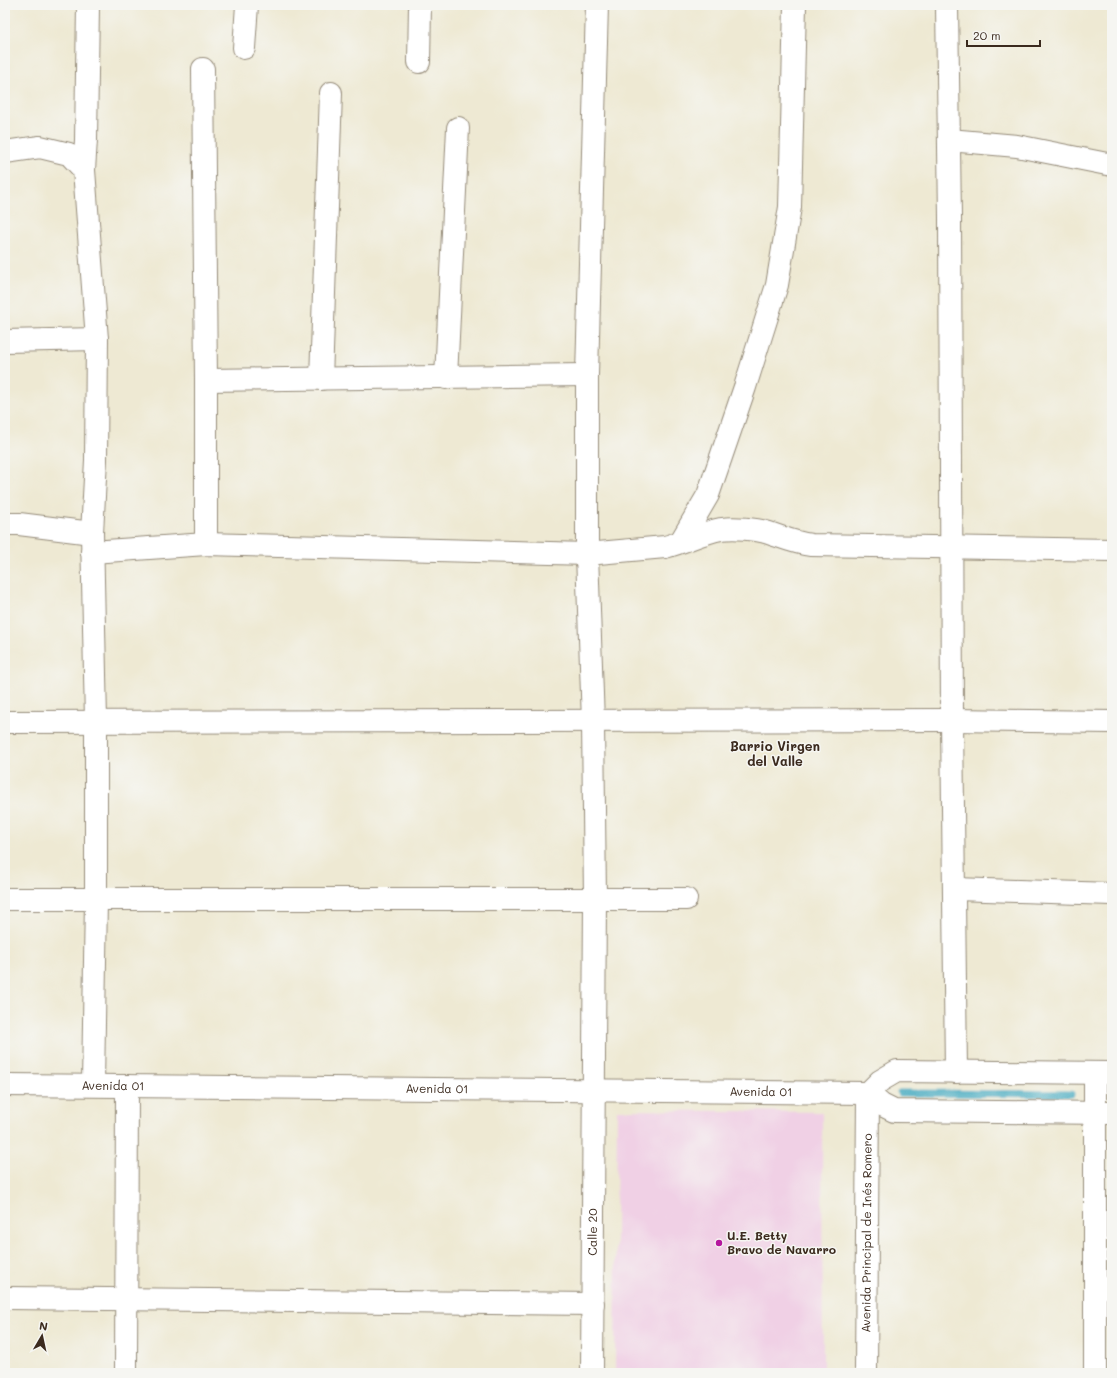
<svg xmlns="http://www.w3.org/2000/svg" width="1117" height="1378" viewBox="0 0 1117 1378" font-family="Mali,sans-serif">
<style>
.built{fill:#f0d0e5}
.lines{fill:none;stroke-linecap:round;stroke-linejoin:round}
.stream{stroke:#3fa8bf;stroke-width:7}
.minor-casing{stroke:#948a78;stroke-width:24}
.minor{stroke:#fff;stroke-width:22}
.poi-dot{fill:#b5179e;stroke:#f6f6f2;stroke-width:1.5}
.labels{text-anchor:middle;stroke-width:3;stroke-linejoin:round;paint-order:stroke}
.street-label{font-size:12px;fill:#3b2a1e;stroke:#f6f6f2}
.poi-label{font-size:12px;font-weight:bold;fill:#3b2a1e;stroke:#f6f6f2;text-anchor:start}
.neighbourhood-label{font-size:13px;font-weight:bold;fill:#3b2a1e;stroke:#f6f6f2}
</style>
<rect width="100%" height="100%" fill="#f6f6f2"/>
<filter id="ink" filterUnits="userSpaceOnUse"><feTurbulence type="fractalNoise" baseFrequency=".025" numOctaves="2"/><feDisplacementMap in="SourceGraphic" scale="8" xChannelSelector="R" yChannelSelector="G"/><feConvolveMatrix kernelMatrix="1 2 1 2 8 2 1 2 1" color-interpolation-filters="sRGB"/></filter>
<filter id="wash" filterUnits="userSpaceOnUse"><feTurbulence type="fractalNoise" baseFrequency=".012" numOctaves="4" result="noise"/><feDisplacementMap in="SourceGraphic" scale="16" xChannelSelector="R" yChannelSelector="G"/><feGaussianBlur stdDeviation="0.9" result="paint"/><feColorMatrix in="noise" values="0 0 0 0 0 0 0 0 0 0 0 0 0 0 0 0 0 1.4 0 .05"/><feComposite in="paint" operator="in"/></filter>
<g filter="url(#wash)">
<rect width="100%" height="100%" fill="#eee9d3"/>
<path class="built" d="M617,1110L822,1112L823,1373H615Z"/>
<g class="lines">
<path class="stream" d="M900,1093L1071,1094"/>
</g>
</g>
<g filter="url(#ink)">
<g class="lines">
<defs>
<g id="minor">
<path d="M88,5L86,140L84,170L97,339L96,460L92,533L96,721V899L93,1085"/>
<path d="M947,5L950,218L952,720L956,1072"/>
<path d="M244,48L247,5"/>
<path d="M419,62L420,5"/>
<path d="M203,69L206,380V544"/>
<path d="M949,140L1017,146L1112,165"/>
<path d="M5,152L40,147L69,154L84,170"/>
<path d="M5,341L97,339"/>
<path d="M446,378L458,128"/>
<path d="M321,379L331,93"/>
<path d="M206,380L587,375"/>
<path d="M5,524H19L92,533"/>
<path d="M681,541L708,495L745,387L777,285L790,207L795,5"/>
<path d="M92,552L206,544L587,554L665,547C684,542 701,533 721,529C734,527 757,529 769,533C784,538 795,543 811,545L1112,550"/>
<path d="M5,722L952,720L1112,722"/>
<path d="M955,889L1112,894"/>
<path d="M5,899H686"/>
<path d="M1095,1073V1373"/>
<path id="s1" d="M5,1085L868,1093L882,1105L894,1111L1112,1113"/>
<path d="M868,1093L880,1081L897,1071L1112,1073"/>
<path d="M5,1298L593,1304"/>
<path d="M126,1373L127,1086"/>
<path id="s2" d="M592,1373L595,898L593,722L587,554V375L597,5"/>
<path id="s3" d="M866,1373L868,1093"/>
</g>
</defs>
<use href="#minor" class="minor-casing"/>
<use href="#minor" class="minor"/>
</g>
</g>
<circle class="poi-dot" cx="719" cy="1243" r="4"/>
<g class="labels">
<g class="street-label">
<text dy="4" stroke="none"><textPath href="#s1" startOffset="108">Avenida 01</textPath></text>
<text dy="4" stroke="none"><textPath href="#s1" startOffset="432">Avenida 01</textPath></text>
<text dy="4" stroke="none"><textPath href="#s1" startOffset="756">Avenida 01</textPath></text>
<text dy="4" stroke="none"><textPath href="#s2" startOffset="141">Calle 20</textPath></text>
<text dy="4" stroke="none"><textPath href="#s3" startOffset="140">Avenida Principal de Inés Romero</textPath></text>
</g>
<g class="poi-label">
<text x="727" y="1240">U.E. Betty<tspan x="727" dy="14">Bravo de Navarro</tspan></text>
</g>
<g class="neighbourhood-label">
<text x="775" y="751">Barrio Virgen<tspan x="775" dy="15">del Valle</tspan></text>
</g>
</g>
<rect width="1117" height="1378" fill="none" stroke="#f6f6f2" stroke-width="20"/>
<g transform="translate(42 1336) rotate(9)" stroke="#f6f6f2" stroke-width="3" paint-order="stroke">
<path d="M0-3L7 15L0 10L-7 15Z" fill="#3b2a1e"/>
<text y="-6" font-size="11" font-weight="bold" text-anchor="middle" fill="#3b2a1e">N</text>
</g>
<path d="M967 40v6h73v-6" fill="none" stroke="#3b2a1e" stroke-width="2"/>
<text x="973" y="40" font-size="12" fill="#3b2a1e" stroke="#f6f6f2" stroke-width="3" paint-order="stroke">20 m</text>
</svg>
